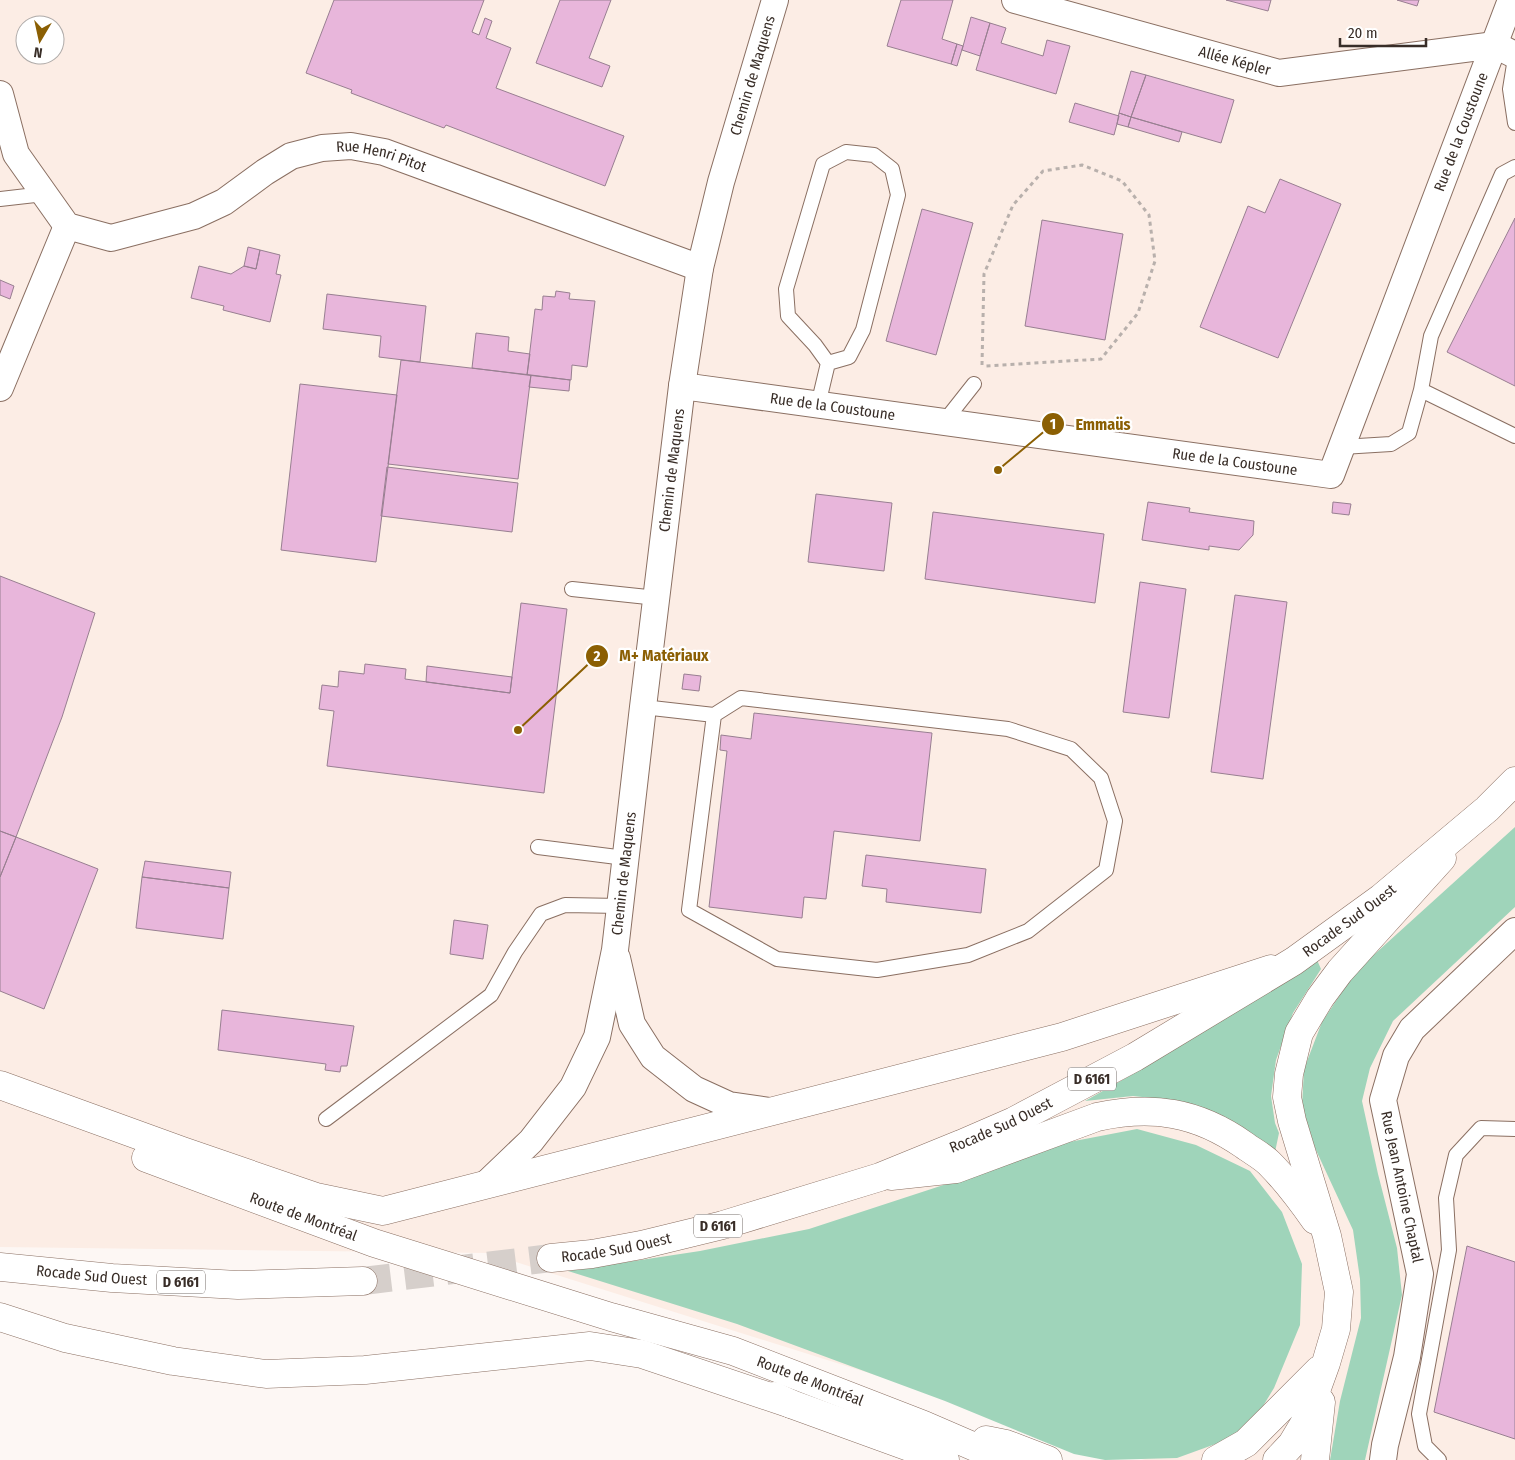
<svg xmlns="http://www.w3.org/2000/svg" width="1515" height="1460" viewBox="0 0 1515 1460" font-family="'Fira Sans Condensed',sans-serif">
<style>
.built{fill:#fcede5;fill-rule:evenodd}
.green{fill:#9fd4ba}
.building{fill:#e8b6db;stroke:#987f91}
.lines{fill:none;stroke-linecap:round;stroke-linejoin:round}
.primary-tunnel{stroke:#d6cfcb;stroke-width:28;stroke-dasharray:28 14;stroke-linecap:butt}
.lane-casing{stroke:#8a6f62;stroke-width:16}
.street-casing{stroke:#8a6f62;stroke-width:28}
.secondary-casing{stroke:#8a6f62;stroke-width:29}
.primary-casing{stroke:#8a6f62;stroke-width:29}
.path{stroke:#b8b0ac;stroke-width:3;stroke-dasharray:4 4;stroke-linecap:butt}
.lane{stroke:#fff;stroke-width:14}
.street{stroke:#fff;stroke-width:26}
.secondary{stroke:#fff;stroke-width:28}
.primary{stroke:#fff;stroke-width:28}
.labels{text-anchor:middle;stroke-width:4.5;stroke-linejoin:round;paint-order:stroke}
.shield{fill:#fff;stroke:#746c68;stroke-width:1}
.shield-label{font-size:14px;font-weight:bold;fill:#382d27}
.street-label{font-size:15px;fill:#382d27;stroke:#fff}
.leader{fill:none;stroke:#8b5f03;stroke-width:2}
.callout-dot{fill:#8b5f03;stroke:#fff;stroke-width:2}
.mark-label{font-size:15px;text-anchor:middle;font-weight:bold;fill:#fff}
.callout-label{font-size:16px;text-anchor:middle;font-weight:bold;fill:#8b5f03;stroke:#fff;stroke-width:4.5;stroke-linejoin:round;paint-order:stroke}
</style>
<rect width="100%" height="100%" fill="#fdf7f4"/>
<path class="built" d="M0,0H1515V1460H1145L487,1253L0,1247ZM25,25H55V55H25Z"/>
<path class="green" d="M1515,827V907L1393,1021L1370,1068L1362,1101L1378,1174L1397,1248L1402,1295L1365,1460H1330L1340,1401L1361,1318L1360,1279L1353,1230L1315,1148L1302,1106L1304,1069L1322,1022L1356,971Z
M1317,960L1321,969L1293,1013L1276,1060L1271,1096L1275,1123L1279,1133L1275,1152L1234,1122L1179,1101L1133,1096L1085,1101C1164,1057 1241,1010 1317,960Z
M1137,1129L1196,1145L1250,1171L1282,1212L1302,1264L1300,1325L1274,1388L1257,1416L1232,1438L1177,1458L1105,1460L1074,1454L945,1401L737,1324L568,1271L700,1251L809,1229L971,1176L1064,1143Z"/>
<path class="building" d="M334,0H484L472,32L479,35L485,18L492,21L486,38L511,48L496,88L624,136L605,186L446,125L444,128L351,93L352,90L306,73Z
M560,0H611L589,58L610,66L602,87L536,63Z
M901,0H953L942,39L957,44L951,64L887,46Z
M1226,0H1271L1268,11Z
M1397,0H1419L1417,6Z
M971,17L990,23L980,56L962,50Z
M990,23L1006,28L1001,43L1043,56L1047,40L1070,46L1056,94L976,70Z
M957,44L963,46L957,66L951,64Z
M1131,71L1146,75L1131,117L1119,113Z
M1146,75L1234,100L1221,143L1131,117Z
M1075,103L1119,116L1114,135L1069,122Z
M1119,113L1131,117L1128,127L1117,124Z
M1131,117L1182,132L1179,142L1128,127Z
M1280,179L1341,204L1278,358L1200,327L1248,206L1265,213Z
M922,209L973,223L936,355L886,341Z
M1515,218V386L1447,352Z
M1042,220L1123,234L1105,340L1025,326Z
M248,247L260,250L256,269L244,266Z
M260,250L280,255L276,274L281,275L270,322L223,310L224,306L191,298L199,266L231,274L244,266L256,269Z
M0,280L14,286L10,299L0,295Z
M556,291L570,293L569,299L595,301L587,367L572,365L571,380L527,375L535,309L542,310L543,296L555,297Z
M327,294L426,306L420,362L379,357L381,336L323,329Z
M476,333L509,337L508,351L530,354L527,375L472,368Z
M401,360L531,375L518,479L388,464Z
M531,375L570,380L569,391L529,387Z
M300,384L397,395L376,562L281,550Z
M387,467L518,483L512,532L381,516Z
M816,494L892,503L884,571L808,562Z
M1148,502L1190,508L1189,512L1254,521L1253,535L1239,550L1209,546V550L1142,540Z
M1333,502L1351,504L1349,515L1332,513Z
M933,512L1104,534L1095,603L925,579Z
M0,576L95,613L62,717L16,837L0,831Z
M1140,582L1186,589L1169,718L1123,712Z
M1235,595L1287,602L1263,779L1211,772Z
M521,603L567,609L544,793L327,766L334,711L319,709L322,685L338,687L339,671L364,674L365,664L406,669L405,679L510,693Z
M427,666L512,677L510,693L426,682Z
M684,674L701,676L699,691L682,689Z
M754,713L932,733L920,841L834,831L826,899L804,897L802,918L709,907L727,751L720,750L721,735L751,739Z
M0,831L16,837L0,877Z
M16,837L98,869L44,1009L0,991V877Z
M866,855L986,869L981,913L886,902L887,889L862,886Z
M145,861L231,872L229,888L142,877Z
M142,877L229,888L223,939L136,928Z
M454,920L488,925L483,959L450,954Z
M222,1010L354,1026L347,1066H341L340,1072L325,1070L326,1064L218,1050Z
M1467,1246L1515,1262V1439L1434,1412Z"/>
<g class="lines">
<path class="primary-tunnel" d="M363,1281L551,1258"/>
<defs>
<path id="lane" d="M1515,58L1510,89L1515,123
M1515,167L1502,174L1431,336L1421,390L1515,436
M0,199L44,194
M818,405L828,363L815,345L788,316L786,289L823,164L846,152L874,155L892,169L898,195L863,330L849,357L828,363
M944,422L974,384
M1342,447L1391,444L1409,433L1421,390
M572,589L657,598
M643,707L714,715L741,698L1008,729L1071,749L1101,778L1115,821L1106,870L1028,931L968,955L877,970L777,959L689,910L714,715
M538,847L625,858
M326,1119L491,995L515,952L541,914L565,905L620,906
M1439,1460L1425,1446L1419,1414L1449,1250L1446,1198L1456,1155L1481,1128L1515,1129"/>
<g id="street">
<path id="s1" d="M1015,0L1279,73L1495,45L1515,55"/>
<path id="s2" d="M0,94L16,154L67,226L111,238L194,216L224,202L265,172L291,156L322,148L351,146L384,152L700,268"/>
<path id="s3" d="M682,386L1331,475L1511,0"/>
<path d="M0,388L67,226"/>
<path d="M617,958L632,1024L653,1057L694,1089L729,1105L770,1111"/>
<path id="s4" d="M486,1184L531,1141L573,1087L597,1037L615,950L643,707L682,386L700,268L721,182L775,0"/>
<path d="M1383,1460L1385,1445L1407,1357L1420,1274L1383,1100L1396,1056L1412,1029L1515,931"/>
</g>
<g id="secondary">
<path d="M0,1085L182,1151L316,1197L383,1211L1062,1037L1271,969"/>
<path id="s5" d="M146,1158L374,1243L611,1317L733,1351L924,1425L1005,1460"/>
<path d="M891,1176L956,1169L1097,1117C1153,1105 1197,1112 1244,1145C1252,1151 1262,1156 1269,1163C1286,1180 1301,1200 1315,1220"/>
<path d="M0,1317L65,1338L173,1361L266,1374L365,1370L590,1346L642,1354L791,1404"/>
<path d="M774,1396L791,1404L945,1460"/>
<path d="M986,1440L1006,1444L1048,1460"/>
<path d="M1216,1460L1246,1443L1319,1370"/>
<path d="M1277,1460L1292,1444L1304,1424L1326,1363L1336,1329L1339,1292L1327,1236L1292,1121L1287,1097L1289,1074L1299,1033L1320,998L1340,971L1442,858"/>
<path d="M1315,1460L1321,1402"/>
</g>
<g id="primary">
<path id="s6" d="M551,1258L592,1254L641,1245L723,1225L880,1177L961,1144L1014,1121L1135,1057L1294,961L1381,898L1487,809L1515,781"/>
<path id="s7" d="M0,1267L112,1278L238,1285L363,1281"/>
</g>
</defs>
<use href="#lane" class="lane-casing"/>
<use href="#street" class="street-casing"/>
<use href="#secondary" class="secondary-casing"/>
<use href="#primary" class="primary-casing"/>
<path class="path" d="M982,365L984,274L1013,205L1043,171L1082,165L1122,181L1149,215L1155,261L1138,313L1101,359L985,366"/>
<use href="#lane" class="lane"/>
<use href="#street" class="street"/>
<use href="#secondary" class="secondary"/>
<use href="#primary" class="primary"/>
</g>
<g class="labels">
<g class="shield">
<rect x="1068" y="1067.5" width="48" height="23" rx="4"/>
<rect x="694" y="1214.5" width="48" height="23" rx="4"/>
<rect x="157" y="1270.5" width="48" height="23" rx="4"/>
</g>
<g class="shield-label">
<text x="1092" y="1084">D 6161</text>
<text x="718" y="1231">D 6161</text>
<text x="181" y="1287">D 6161</text>
</g>
<g class="street-label">
<text dy="5" stroke="none"><textPath href="#s1" startOffset="228">Allée Képler</textPath></text>
<text dy="5" stroke="none"><textPath href="#s4" startOffset="1162">Chemin de Maquens</textPath></text>
<text dy="5" stroke="none"><textPath href="#s3" startOffset="1022">Rue de la Coustoune</textPath></text>
<text dy="5" stroke="none"><textPath href="#s2" startOffset="489">Rue Henri Pitot</textPath></text>
<text dy="5" stroke="none"><textPath href="#s3" startOffset="152">Rue de la Coustoune</textPath></text>
<text dy="5" stroke="none"><textPath href="#s3" startOffset="558">Rue de la Coustoune</textPath></text>
<text dy="5" stroke="none"><textPath href="#s4" startOffset="758">Chemin de Maquens</textPath></text>
<text dy="5" stroke="none"><textPath href="#s4" startOffset="352">Chemin de Maquens</textPath></text>
<text dy="5" stroke="none"><textPath href="#s6" startOffset="876">Rocade Sud Ouest</textPath></text>
<text dy="5" stroke="none"><textPath href="#s6" startOffset="471">Rocade Sud Ouest</textPath></text>
<text transform="translate(1402 1187) rotate(78)" y="5">Rue Jean Antoine Chaptal</text>
<text dy="5" stroke="none"><textPath href="#s5" startOffset="168">Route de Montréal</textPath></text>
<text dy="5" stroke="none"><textPath href="#s6" startOffset="66">Rocade Sud Ouest</textPath></text>
<text dy="5" stroke="none"><textPath href="#s7" startOffset="92">Rocade Sud Ouest</textPath></text>
<text dy="5" stroke="none"><textPath href="#s5" startOffset="701">Route de Montréal</textPath></text>
</g>
</g>
<path class="leader" d="M998 470L1053 424M518 730L597 656"/>
<g class="callout-dot">
<circle cx="998" cy="470" r="5"/>
<circle cx="518" cy="730" r="5"/>
<circle cx="1053" cy="424" r="12"/>
<circle cx="597" cy="656" r="12"/>
</g>
<g class="mark-label">
<text x="1053" y="429">1</text>
<text x="597" y="661">2</text>
</g>
<g class="callout-label">
<text x="1103" y="430">Emmaüs</text>
<text x="664" y="661">M+ Matériaux</text>
</g>
<g transform="translate(40 40) rotate(189)"><circle r="24" fill="#ffffff" stroke="#afaba9"/>
<path d="M0-4L9 19L0 12L-9 19Z" fill="#8b5f03"/>
<text y="-8" font-size="14" font-weight="bold" text-anchor="middle" fill="#382d27">N</text>
</g>
<path d="M1340 38v8h86v-8" fill="none" stroke="#382d27" stroke-width="2.5"/>
<text x="1348" y="38" font-size="15" fill="#382d27" stroke="#ffffff" stroke-width="4" paint-order="stroke">20 m</text>
</svg>
